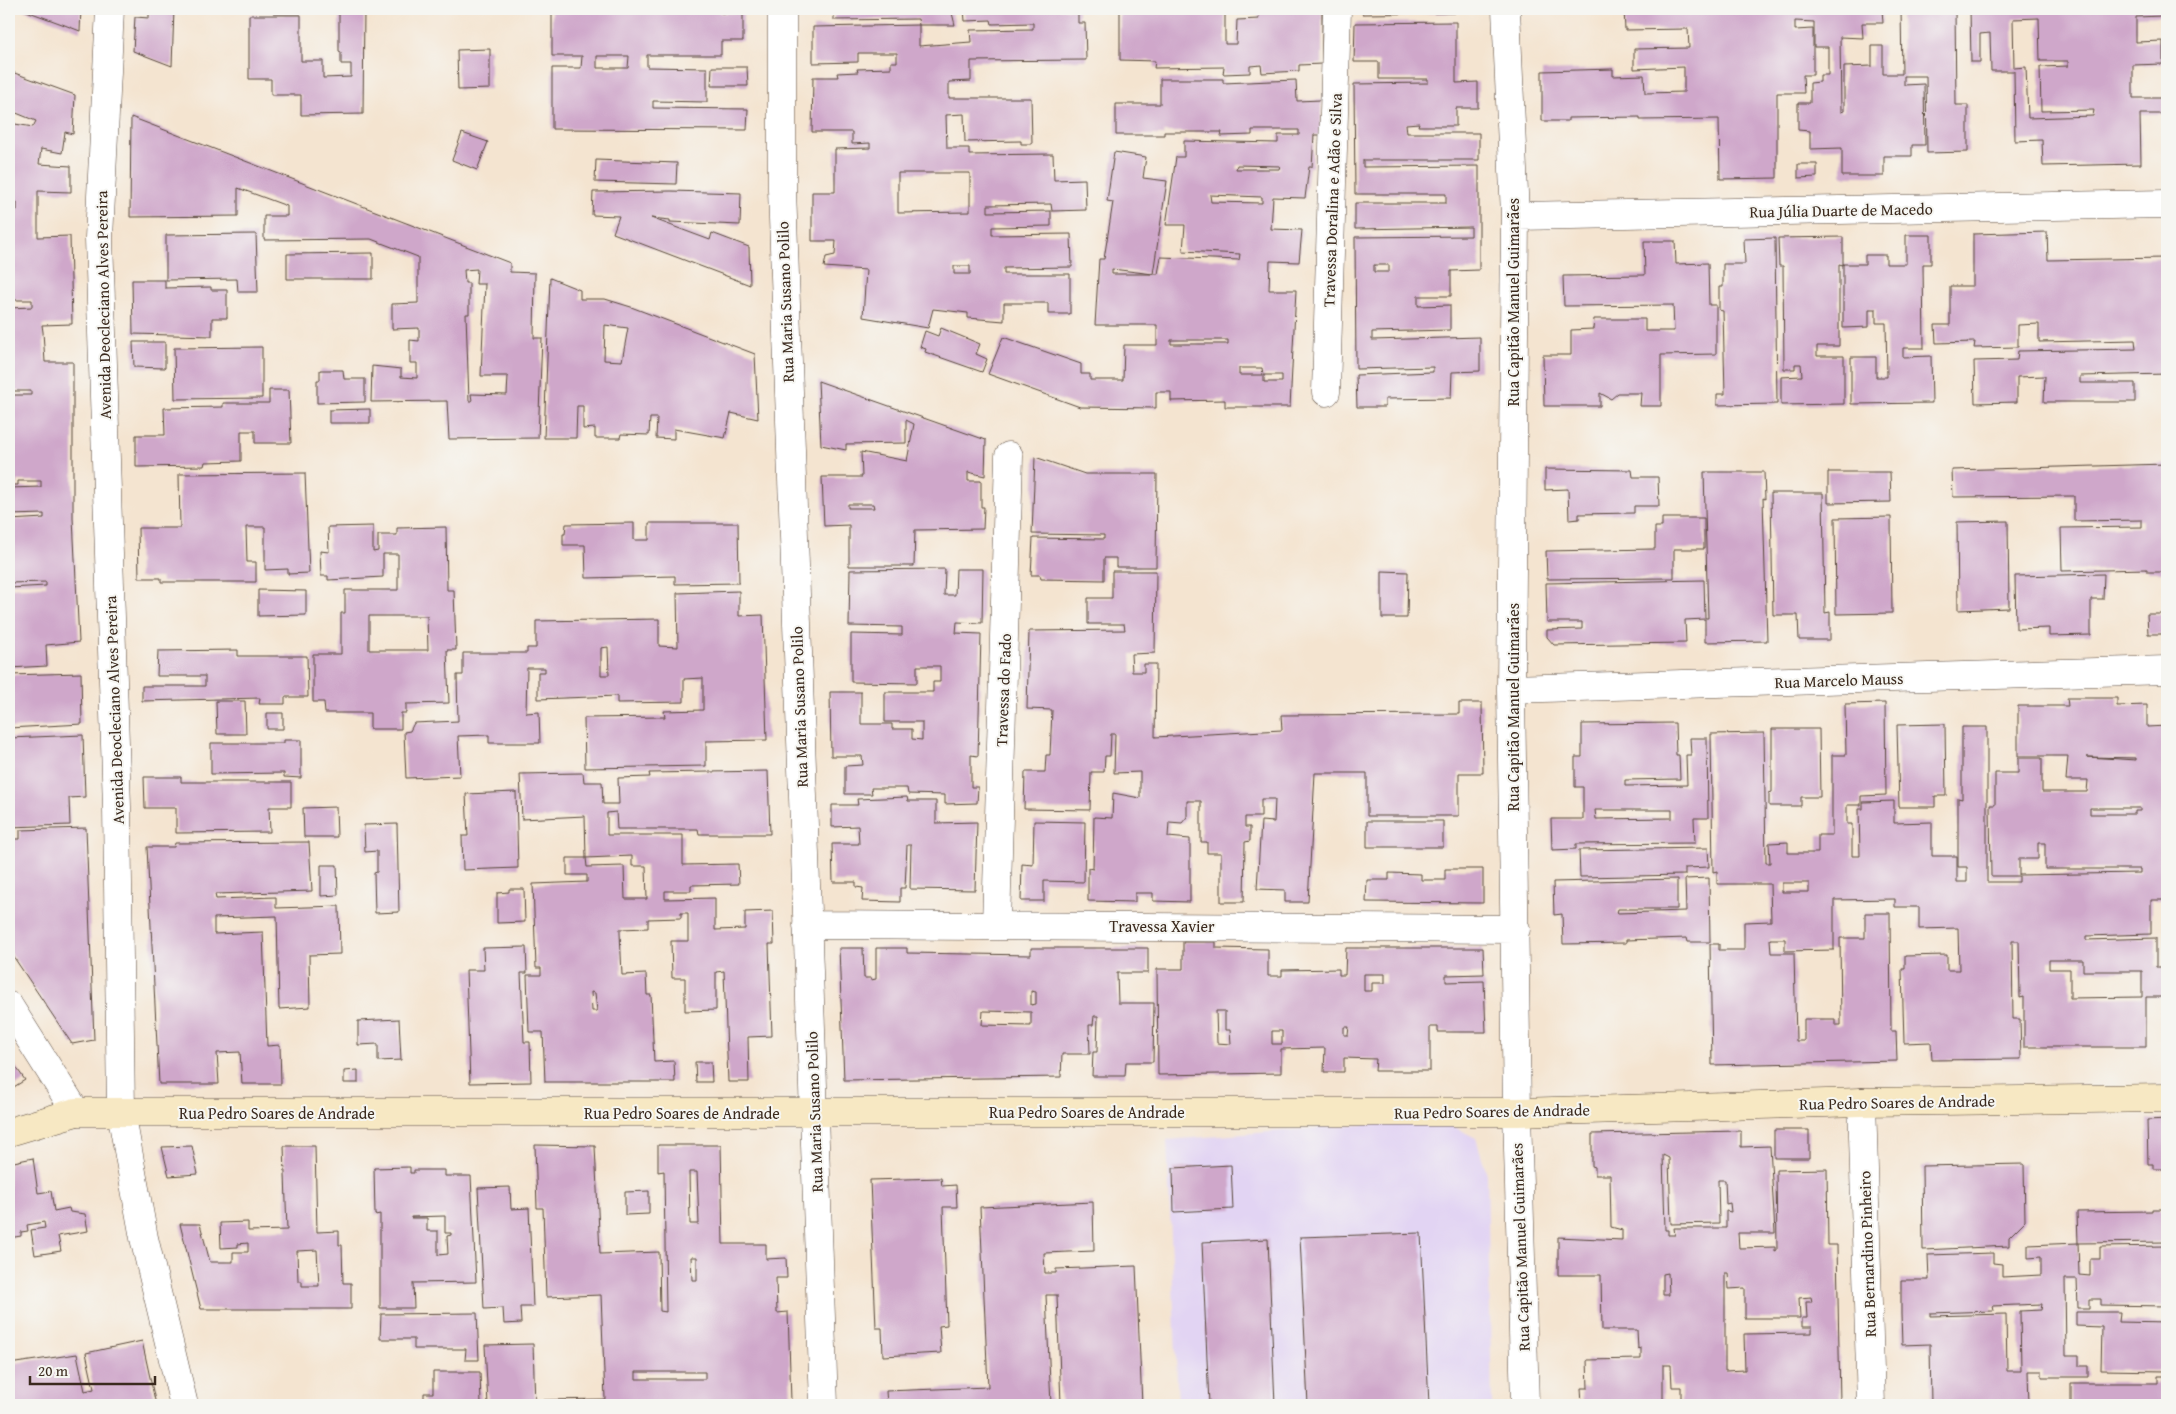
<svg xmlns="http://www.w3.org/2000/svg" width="2176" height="1414" viewBox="0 0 2176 1414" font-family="'Gentium Book Plus',serif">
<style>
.built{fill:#e2d4f3}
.building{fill:#cfa7ca;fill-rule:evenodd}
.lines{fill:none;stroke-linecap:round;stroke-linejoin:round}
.street-casing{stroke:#574639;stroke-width:29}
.secondary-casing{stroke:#574639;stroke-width:29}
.street{stroke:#fff;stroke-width:28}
.secondary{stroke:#f7e8c3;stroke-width:28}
.labels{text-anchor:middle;stroke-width:4;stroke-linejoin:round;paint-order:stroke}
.street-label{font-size:16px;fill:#3b2a1e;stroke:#f6f6f2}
</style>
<rect width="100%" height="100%" fill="#f6f6f2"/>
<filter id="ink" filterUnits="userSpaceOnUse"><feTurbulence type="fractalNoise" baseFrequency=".02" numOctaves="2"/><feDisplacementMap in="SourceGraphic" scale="10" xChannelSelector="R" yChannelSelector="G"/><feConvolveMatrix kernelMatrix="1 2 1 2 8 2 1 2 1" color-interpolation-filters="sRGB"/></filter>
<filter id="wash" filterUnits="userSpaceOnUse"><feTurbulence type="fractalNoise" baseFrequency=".0096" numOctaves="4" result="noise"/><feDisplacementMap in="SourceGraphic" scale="20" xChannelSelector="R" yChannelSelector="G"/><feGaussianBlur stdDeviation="1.12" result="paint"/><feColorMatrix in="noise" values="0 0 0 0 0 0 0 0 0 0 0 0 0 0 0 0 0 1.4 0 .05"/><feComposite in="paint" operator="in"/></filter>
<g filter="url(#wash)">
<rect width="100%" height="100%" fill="#f4e4d0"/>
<path class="built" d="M1438,1119L1476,1138L1487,1174L1492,1405H1178L1167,1140Z"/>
<g id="blocks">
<path class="building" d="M21,9H81L80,31L62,24Z
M149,9H174L172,66L133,51L135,17L149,18Z
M273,9H301V13H273Z
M339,9H364L363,114L301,115V95H271V79H249V15H301V61H323V78L351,77V64H341V52L339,51Z
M572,9L720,11L721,13H743V41H721V55H647V67L707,68V102L653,101V108L748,109L747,130L552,129V68H581L582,56H552V10ZM597,56H629L628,68H597Z
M834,9H951L955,25H919L918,19L834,20Z
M964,9H1078V23H1085L1086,60L971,61V81L949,82V98H1031L1032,144H1021V141L965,142L964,114L946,115L947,148H969V155L1053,154L1054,180L1085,179L1086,210L1052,211L1051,204L988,205V212L1051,211V226L992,227V235L1071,234L1072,267L1004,268V274H1070V314H1048V303H1004V321L968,318V313L933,309L928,328L863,317L866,270L824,267L826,257L835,255L836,241H812V192H835V149L870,148V143L852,144V132H812L813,77H838L837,73L858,72L857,69L891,68V62H897V53H858V62L813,63V27L919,25V46L971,42L970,30L1033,29V23L992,24L991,20L965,21ZM898,173H970V212L898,213ZM954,266H970V274H954Z
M1120,9H1322V64L1299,65V71L1262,73L1261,65L1250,66V73L1223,74L1224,67L1154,68L1155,61L1120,60ZM1258,12L1259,19L1237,20L1236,44H1225V13Z
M1362,9H1455V13L1362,14Z
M1624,9H1882L1883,23H1862L1863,38L1840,37L1841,112L1844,111V67L1872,66V46H1883V74H1902L1901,9H1955L1956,105H1968V152L1927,153L1926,76H1904V85L1924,84L1925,145H1912V156H1884V176H1842V148L1810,149V131L1798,130V103H1810V83L1820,82V75H1828V47H1814V22L1795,21V30L1813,29V75H1803L1804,93H1777V178L1720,179L1719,119L1640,120V117L1568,118V121H1542V71L1613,69V76L1644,75L1645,93L1684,92V67L1634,69V49L1689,48L1688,29L1625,30Z
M1970,9H2163V16L2136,17V42L2163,41V64L2133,65V98H2163L2164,114H2140L2141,164L2043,166L2042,140L2015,141L2014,71H1991L1990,33L1980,34V62H1971ZM2039,18L2040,61H2068V66L2040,67L2041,111L2094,110L2093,116L2028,118L2026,67L2014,68L2013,19Z
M1456,22V83L1478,82V108H1456V126H1418L1419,123L1406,124L1407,133H1479V160H1363V167L1479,166V270L1451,271V296H1418V306L1450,305V330L1372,332V340L1480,337V371L1452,372L1451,398L1385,399V407H1357L1356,375L1433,372V367L1356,369L1355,237L1471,236V227L1355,229V203H1446V194H1355L1354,84L1428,83V79H1379V62H1354L1355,23ZM1374,265H1389V272H1374Z
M490,49V89L458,90L457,50Z
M712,67H747L748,86H711Z
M9,71L75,95L73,134L65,132L62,153L41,149L39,164L71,166V192L38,191V237L70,236L72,324L42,325L43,332L45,362H73V518L79,642L46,645L47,666L9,668V588L46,586V582L9,583V520L44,518V514L9,515V488L41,487V481H18V485H9V395H31V391H9V308L32,307V300H9V241H13V237H9V210H17V202H10L9,123L33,127L36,121L9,110Z
M1160,79H1223V83L1296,80L1297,101L1321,100V135H1314L1312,167H1309L1305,198L1273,197L1271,229L1302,230L1299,262L1270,261L1269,290H1296L1290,407H1225V400L1171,401V392H1156V408L1080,407L988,374L1003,337L1081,364V374H1090V380H1123L1124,345H1157V325H1095L1099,259H1104L1113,202L1107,201L1114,152L1146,157L1143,178L1167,181L1153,274H1158L1161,257L1239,260L1240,254L1183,251L1185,225H1166L1176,157H1184V141L1278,143V135H1299V130H1252V135L1221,136L1222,132H1164V135H1116V104H1160ZM1237,165L1280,166L1279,169H1236ZM1210,195L1262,197V203L1211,202ZM1112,269L1153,274H1112ZM1171,340H1228V344H1171ZM1239,368H1262L1263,375H1239ZM1264,375H1282V382H1264Z
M131,117L510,263V272L535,273L534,338H542L538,438L449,439L447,401L371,402L372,366L401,369V377L417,378V363H410V340L419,341V328L392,329V304L418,303V257L371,239L264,240V216H287V206L238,188V216L130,217ZM477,269L476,284H485L481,376H508L507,395L471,394L472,401H469L466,314H469V283H465L464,270Z
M462,133L488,142L477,170L452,160Z
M596,160L677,163L676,184L595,182Z
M1798,164H1817V177L1798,178Z
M671,191L741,193L740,225L670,222V220L651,218L710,240L712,233L749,247L750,285L613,233L619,216L592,215L593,192Z
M2047,232L2048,260L2165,258L2167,374L2080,376V383H2135V402H2044L2045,376L2017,377V402L1975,403L1974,361L2017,360L2018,351L2136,349L2135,340L2039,342V324L2018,325V347L1974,348L1975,342L1936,343L1935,325H1950V286H1973V234Z
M256,234L258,292H238L237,279L166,280V235Z
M1906,235H1931V264H1923L1924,348H1903V357L1931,356L1932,403L1851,404V357H1876V377H1887L1886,323H1876V309H1869V327L1843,328V264H1865V255H1886V264H1906Z
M1843,237V265L1839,264V346H1817V356H1844V404L1781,405V377L1802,376L1801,364H1795V369H1784L1783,266H1779L1778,238Z
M1775,238L1777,404L1717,405V394H1725L1723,311L1719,310V287H1723V264H1745L1744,239Z
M1644,241H1675L1676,264L1708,263L1709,305H1716V354L1661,355V406H1640L1641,393H1618L1611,399L1600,393V406H1544L1543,355H1571V330L1593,329L1594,319H1645V331H1674L1673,305L1564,306L1563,276L1645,275Z
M373,253V279H287V254Z
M550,278L580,290V299H605L631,307L755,354L758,419L731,413L725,438L674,429V439L656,438L657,418H650L649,435L621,434L620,438H595V428L583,429V406H577L576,438H544ZM605,325L628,328L622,361L604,360Z
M132,280H165V288L211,287V290H227V318H212V336L133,334Z
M941,328L980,344L976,354L987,359L982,372L925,352L926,349L920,347L925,331L938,336Z
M133,342H165V368L134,367Z
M262,347V398L175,399L174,348Z
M320,370H343L344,379H365V402L317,403V380H320Z
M818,381L986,440L985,476L968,472V481H981V507H984L983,529L915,530L914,566H849V525L824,526L822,477H862L861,452L907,461L914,424L906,420V443L846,444V450L821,445ZM848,504H873L874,508H848Z
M269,390H289L291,443H255V431H241V461L205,462L204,466L136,467V435H165L164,408L223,407V403H269Z
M370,409V423H329V410Z
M1035,457L1085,474H1157L1156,567H1116V558H1104V580L1041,579L1040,575H1031L1033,538L1104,539V535L1032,534Z
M2167,464V572H2147V569L2062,571L2061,528L2142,527V520L2074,521V496L1953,497L1952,470Z
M1545,469L1632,470L1633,477H1658L1659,506H1634V513L1579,514V519L1569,520L1568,489L1545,490Z
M1704,472H1764L1765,499L1763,498L1767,641L1705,642V619L1685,620L1686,643L1554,645L1547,637V630L1582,629V622H1547L1546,583L1704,580L1705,618H1708Z
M1828,472H1890L1891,502L1828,503Z
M305,473L309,573L288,574V569L265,570V527H246L247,562H256V582H161V578H139L138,528H180L179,474Z
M1771,493H1823L1825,613L1830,612V640H1799L1798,615H1773Z
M1891,517L1892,613L1836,614L1835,518Z
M1662,518H1704V549H1674V578L1547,579L1546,551L1655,549V527H1662Z
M2008,521L2009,608L1958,610L1957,522Z
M634,523V540H649V523H738L739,583L675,584V576L586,578L585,545H563V534H565L566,524Z
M373,526V552L378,551V535H397V528L446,527L447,590H454L456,650H447L449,703L406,704V713H401V729H370V713H325L324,702H313V654H341V613H345V590H398V554H383V577L328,580V576H321L320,551L329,552L328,527ZM369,616H427L428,650H369Z
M945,569L944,595H955L956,569H983L982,623L957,622L956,633L981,634L978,756L971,755V787H978L977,803L945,804V795L908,794L907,788H871L872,794H845V766L863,765L862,756H831L830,692H861V724H892V729H912V739L922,740V722H885V692H933V682H940V666H917V683L851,682V634L902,635V627L849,626L850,570Z
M1112,571H1156L1155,653L1131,654L1132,672H1144V664H1156L1155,737L1282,730L1281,715L1459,714V703H1482L1483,773H1459V816H1367V773H1315L1308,902H1285V890L1257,889L1261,821L1274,822L1275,799H1261V817H1245V827H1250V841L1245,842L1244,902H1221V853H1207V842H1201V801H1187V817L1182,823L1169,822L1168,837L1190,839V902L1153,901V893H1135V902L1088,901V868L1093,869L1094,817L1112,818L1113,793L1140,798V772L1114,773L1115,734H1111L1110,756H1105L1104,772H1091L1090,810L1024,809L1025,772H1045L1046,755H1050L1052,710L1027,709L1029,631L1125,630L1124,624H1088V598H1112Z
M1382,571L1408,572L1407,618H1382Z
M2104,574L2103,599H2091V635L2049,636V628L2016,629L2015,576Z
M258,590L306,591V615L258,616Z
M739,591V616L763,615L767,740L706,741V766L585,768L584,718L665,717L664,711L703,710V678L684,679V702L617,703V696L538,699V672H545V668H527L526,713L539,712L540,743H489V735L458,736L460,776L406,778L404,732L410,731L414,723L458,721L457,675H463V653H527V648H536V621L659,619V646L678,647L677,593ZM608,647L609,675H601V648Z
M2147,614H2167V634H2148Z
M238,650V656H307L308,697H285V704H259L260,698L142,701V686H205V676H157L158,651Z
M81,673L82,724L9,728V675Z
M2067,698H2117V706L2147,705V727L2167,726V900H2151V934L2086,936V940L2156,938V967H2167V997H2146V1047H2024V997L2020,998L2019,941H2012L2013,1019H2020L2021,1059L1932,1060L1931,1042L1904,1043L1902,969H1905V956L1947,955V970H1959L1958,928L1919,929V907H1895V899L1834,900V950L1785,951V939H1770L1771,953H1794L1796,1041H1804V1019H1835V1025H1841L1840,938H1865V913H1890L1891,1031H1896L1897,1061L1712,1065L1710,944H1719V950H1744V922L1771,921L1770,884H1717V871L1713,872L1711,734L1764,733L1766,863H1770L1769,843L1788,842V853H1818V835H1832V755H1846L1845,704L1885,703L1886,795L1861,796V805H1847V824H1852V856H1860L1859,809H1863V802L1894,801V823L1932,822V856H1957V882H1967V867H1958V798L1962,799V727H1987V882H2019V876H1991L1990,805H1995V773H2018V758H2042V792H2087L2088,780H2066L2068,756H2018V706H2068ZM2087,757L2136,758V760ZM2090,808H2140V811H2135V814H2090ZM2038,843H2045V869H2140V873L2019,875V859H2038ZM1782,883H1809V892H1782ZM2049,960H2083V971H2142V997L2070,998V969H2049Z
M216,701H245L246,734H217Z
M267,713H283V729H267Z
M1675,723L1676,755H1679L1680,779L1625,780V786L1687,785L1686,755H1691L1690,738H1707L1708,818H1694L1695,843L1576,844V849L1552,850L1551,819H1583V787H1575V757H1582V724ZM1595,810H1672V818L1596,819Z
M1945,724L1946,796H1935V807H1899L1897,725Z
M1772,729H1819L1820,797H1801V806H1769V793L1772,792Z
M83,735L85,797L69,798L70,825L9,827V738Z
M284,740H301V778L284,777V773L211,774V743H284Z
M768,771L770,834H699L698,829H617L616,812L607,813V835H683V865L738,864L739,884L691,885V891H665V899L715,898V930L745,929V912L773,911L774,944H769L772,1036L748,1037L749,1082H728L724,971L716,972V1010L685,1011V978H672L671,941H688V913H681V918L648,919V928L620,929V933L622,975L646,974L647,995H651L654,1062L674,1061L675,1082H545L543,1032H529L527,975H541V968H536L533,884L587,882V875H567V858H586L587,867L624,866L625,899H647L646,866H632V856L586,858L585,816L522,819L520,774L583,773L584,782H602L603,804H619L618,778L650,777L649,773ZM591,992L595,993L597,1011H592Z
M144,777H181V782H291V807H269L270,832L176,833V808H145Z
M516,792L518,868L463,870L462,836H468L466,794Z
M907,797L908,801H936V823L977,822L975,890L910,889L911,845H907L905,888H900V902L862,901L863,888L856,887V882H833L832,844H859L858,826L832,827V805H858L857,799Z
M336,807L337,837H304L303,808Z
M1034,821L1085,822L1084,882L1044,881V901H1021L1022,864L1033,865Z
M1367,821H1443V847H1367Z
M397,824L399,912L375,913L374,873L377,872V851L365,852L364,825Z
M86,828L94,1040L72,1044L9,950V839H20V830Z
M309,842L312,891L215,894L216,899L276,897V908L339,906L340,954L309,955L310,1007L279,1009L277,916L214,918V934L263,932L267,1046L280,1045L281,1084H242L240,1052L217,1053L219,1084H159L147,847H174L175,843Z
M1708,848L1709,867L1685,868V875L1580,877L1579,850Z
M321,865H337L338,895L321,896Z
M1445,869H1483V903L1366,902L1367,880H1389V873L1421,874V880H1445Z
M1709,878L1710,942H1688L1687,938L1626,940V943L1563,944L1562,914L1554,915L1553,882L1677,879V909H1618L1617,913L1686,911L1685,879Z
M509,889H524L525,922L497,923V893L509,892Z
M1183,942H1216V948L1268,949V976H1282V970L1339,969V975H1345L1346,948H1483L1484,974L1446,975V982L1484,981L1486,1032H1438V1027H1430V1071H1375L1376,1059L1344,1058V1072H1324L1325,1048L1281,1049V1073L1158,1075L1157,969H1183ZM1364,974H1385V983H1372V991H1364ZM1216,1011H1225V1030H1230L1231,1044L1217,1043ZM1344,1027H1349L1348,1035H1344ZM1272,1031H1282V1044H1272Z
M526,947L527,973H521L524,1042H530L531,1082L470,1083L466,970H484L483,948Z
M839,948H863L864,978H871V980L876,979V948H907V953L1031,955V948H1148V973H1117L1118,1003H1154L1153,1062H1126L1125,1076H1092L1093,1052H1097L1098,1016H1094L1093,1025H1089L1090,1054H1062L1061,1077L844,1080ZM1031,991L1036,992V1004L1031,1005ZM983,1011L1031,1012V1026L982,1025Z
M399,1019L401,1060L378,1061V1044L358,1045V1021Z
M9,1057L25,1080L9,1090Z
M695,1062H711L712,1082H696Z
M358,1070V1083H344V1071Z
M2167,1119V1169H2153V1164H2148L2147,1120Z
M1774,1130H1809V1158H1774Z
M1741,1131V1147L1770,1146L1775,1233H1738L1739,1248L1775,1247V1251L1777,1250L1776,1170L1827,1169L1828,1245H1837L1840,1403H1819V1405H1681V1387H1672L1671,1365H1663V1405H1582L1581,1388H1588L1587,1360L1641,1359V1348L1638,1349L1637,1330H1602L1601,1275H1558V1237L1622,1240V1230L1611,1227L1610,1175H1595V1167L1592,1166V1134ZM1663,1155L1669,1158L1671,1224L1719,1223L1718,1180H1725L1726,1204L1730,1203L1731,1212L1726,1211V1228H1674L1675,1235H1668V1230H1665ZM1668,1273L1669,1295H1663V1274ZM1725,1273H1728L1729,1289L1745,1288V1318H1800L1799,1298L1811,1297L1812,1302H1806L1807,1318H1802V1327H1812V1333L1744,1334L1745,1370L1725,1371Z
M535,1145L595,1146L600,1254L659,1252L660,1311L666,1312L664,1171L658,1172V1145H721L723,1244H766V1259L786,1258L787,1278H776L777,1313L788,1312L791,1401H752L753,1405H544V1400L605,1399L601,1295L546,1297L543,1208H537ZM689,1172H697L699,1224H690ZM691,1257H697V1280H692ZM636,1372H705V1379H636Z
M192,1146L198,1174L169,1176L162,1147Z
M284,1146H315L317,1232L339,1231V1245H342L343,1283H351V1309H201L180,1224H200L210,1262H233V1252H248V1243L238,1244V1247L221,1248L220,1223L248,1222V1231L287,1230ZM317,1250L319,1286H302V1281H298L297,1251Z
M33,1158L38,1193L51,1191L54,1211L69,1208L70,1212L85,1214L88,1231L58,1236L61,1251L35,1255L31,1230L45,1228L44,1222L27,1225L28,1231L21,1232V1236L9,1238V1163Z
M2024,1164L2025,1221L2009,1237V1246L1923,1250L1922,1166Z
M1231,1165L1233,1209L1174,1212L1173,1168Z
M410,1167V1173H414V1170H445V1176H471L476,1282L413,1283L414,1308H380V1214L375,1215L374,1168ZM445,1216V1233H451V1235L447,1236L448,1254L438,1255V1231H427V1218H411V1217Z
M941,1178L942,1186L956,1185L957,1207H943L947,1325L939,1326L941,1353L883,1356L882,1328H876L870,1180Z
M510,1187L511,1209L529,1208L533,1307H520L521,1323L504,1324L503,1308L484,1309L478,1188Z
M649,1191V1214L625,1215V1192Z
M1093,1202L1094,1251L1044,1253L1045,1273H1056V1269L1136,1266L1142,1405H1061L1057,1295H1046L1051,1405H887L886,1391L988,1387L980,1207Z
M2152,1209H2167V1242L2078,1243L2079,1275L2090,1276V1259H2100V1247L2167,1246V1306L2101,1305V1299H2089V1308H2078L2077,1279H2065L2066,1356H2079V1366H2088V1377H2042V1371H2028L2029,1405H1931L1930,1344L1902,1345L1901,1314V1280H1929L1928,1255L1993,1253V1263L2002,1264V1277L2041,1275V1257L2028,1258V1245L2078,1243L2077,1212L2152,1211ZM2042,1304L2041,1310L2020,1311L2021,1371H2007L2006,1314L1930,1316V1313L1993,1311L1992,1306Z
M1421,1233L1429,1405H1308L1300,1237Z
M1268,1239L1275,1405H1209L1202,1242Z
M2076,1312H2120L2119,1322L2167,1323V1371L2101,1370L2102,1327L2076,1326Z
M477,1313L479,1360H465L466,1349H414V1339H380L381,1314Z
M142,1341L156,1405H9V1364L77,1354L85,1391L94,1389L86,1353Z
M533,1344L535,1405H488L485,1345Z
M433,1372H480L481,1405H424V1393H433Z
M2158,1376H2167V1405H2071V1383H2158Z"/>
</g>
</g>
<g filter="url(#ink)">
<use href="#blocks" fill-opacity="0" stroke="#574639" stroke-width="1"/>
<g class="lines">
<defs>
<path id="street" d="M110,9L99,238L117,807L121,1112L144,1238L184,1405
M782,9V189L824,1405
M1506,9L1515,216L1511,689L1517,1112L1525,1405
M1515,216L2167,204
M1326,392L1337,9
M1511,689L2167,670
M807,925L1516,929
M996,925L1009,456
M9,1006L76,1112
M1862,1102L1871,1405"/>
<path id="secondary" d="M9,1132L76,1112H1517L1862,1102L2167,1098"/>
</defs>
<use href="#street" class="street-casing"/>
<use href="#secondary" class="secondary-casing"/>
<use href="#street" class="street"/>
<use href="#secondary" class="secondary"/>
</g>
</g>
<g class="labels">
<g class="street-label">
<text transform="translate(1332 200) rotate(-88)" y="6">Travessa Doralina e Adão e Silva</text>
<text transform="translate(1841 210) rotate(-1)" y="6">Rua Júlia Duarte de Macedo</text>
<text transform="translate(785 302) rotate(-92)" y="6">Rua Maria Susano Polilo</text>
<text transform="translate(1513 302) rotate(-90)" y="6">Rua Capitão Manuel Guimarães</text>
<text transform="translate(103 305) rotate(-91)" y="6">Avenida Deocleciano Alves Pereira</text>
<text transform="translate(1839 680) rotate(-2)" y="6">Rua Marcelo Mauss</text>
<text transform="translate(1003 690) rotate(-88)" y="6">Travessa do Fado</text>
<text transform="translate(799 707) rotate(-92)" y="6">Rua Maria Susano Polilo</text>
<text transform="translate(1513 707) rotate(-90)" y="6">Rua Capitão Manuel Guimarães</text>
<text transform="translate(114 710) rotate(-92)" y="6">Avenida Deocleciano Alves Pereira</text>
<text x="1162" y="932">Travessa Xavier</text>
<text transform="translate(1897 1102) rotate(-1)" y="6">Rua Pedro Soares de Andrade</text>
<text transform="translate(1492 1111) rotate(-1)" y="6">Rua Pedro Soares de Andrade</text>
<text transform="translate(814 1112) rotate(-92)" y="6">Rua Maria Susano Polilo</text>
<text x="1087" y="1118">Rua Pedro Soares de Andrade</text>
<text x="277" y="1119">Rua Pedro Soares de Andrade</text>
<text x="682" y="1119">Rua Pedro Soares de Andrade</text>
<text transform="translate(1520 1247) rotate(-92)" y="6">Rua Capitão Manuel Guimarães</text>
<text transform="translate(1867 1254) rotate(-92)" y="6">Rua Bernardino Pinheiro</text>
</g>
</g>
<rect width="2176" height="1414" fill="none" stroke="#f6f6f2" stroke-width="30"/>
<path d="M30 1376v8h125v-8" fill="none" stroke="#3b2a1e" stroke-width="2.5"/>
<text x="38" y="1376" font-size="15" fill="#3b2a1e" stroke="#f6f6f2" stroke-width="4" paint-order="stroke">20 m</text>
</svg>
